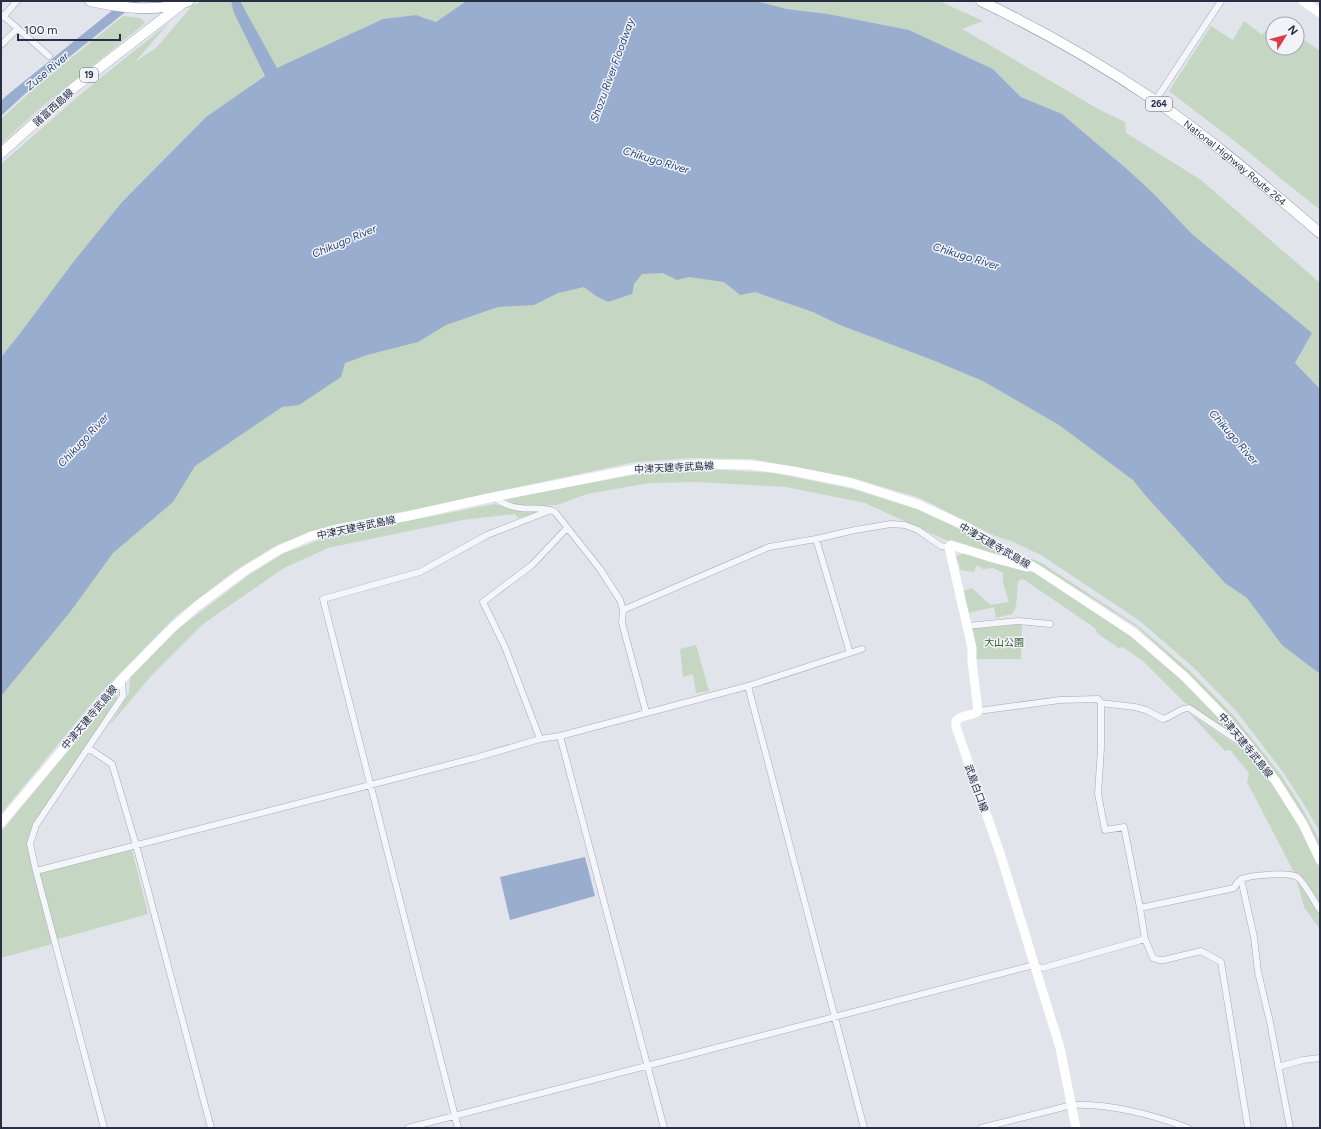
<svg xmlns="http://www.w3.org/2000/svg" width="1321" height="1129" viewBox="0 0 1321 1129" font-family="Figtree,'Noto Sans JP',sans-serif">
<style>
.green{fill:#c5d6c2}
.water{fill:#99aece}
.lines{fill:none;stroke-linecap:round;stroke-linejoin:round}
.minor-casing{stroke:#a6aab6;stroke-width:7}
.primary-casing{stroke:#9fa7b8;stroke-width:11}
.trunk-casing{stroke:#878fa3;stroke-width:11}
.minor{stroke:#f4f6f9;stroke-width:6}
.secondary{stroke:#fff;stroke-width:9}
.primary{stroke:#fff;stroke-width:10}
.trunk{stroke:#fff;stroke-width:10}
.labels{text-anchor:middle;stroke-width:3;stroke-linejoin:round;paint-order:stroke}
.shield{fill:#f1f3f8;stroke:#646a7a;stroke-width:1}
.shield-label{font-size:9px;font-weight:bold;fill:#282f44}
.street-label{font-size:10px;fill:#282f44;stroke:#f1f3f8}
.park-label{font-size:10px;fill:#386134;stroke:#f1f3f8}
.water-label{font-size:11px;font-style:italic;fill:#2e497c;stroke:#f1f3f8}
</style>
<rect width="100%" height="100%" fill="#e1e4eb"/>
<path class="green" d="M202,1H466L436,22L416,15L383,19L277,69L260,66L265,76L206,117L122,202L74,261L18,336L1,357V164L82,93L169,23L135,62L156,48L192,6Z
M756,1H939L983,21L962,29L1100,110L1125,122L1126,133L1201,180L1320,283V389L1295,363L1312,333L1192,234L1153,193L1127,169L1062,114L1021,97L993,69L909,30L828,14L787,9Z
M123,16L141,18L145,23L37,111L1,144V119L39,84Z
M1244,21L1262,35L1276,21L1280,24H1273V48H1297V35L1320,51V210L1237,143L1169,91L1211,26L1233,40Z
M599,267L733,278L987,379L1140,475L1263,599L1317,672L1320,674V832L1305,806L1283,772L1237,712L1194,668L1140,621L1041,555L1011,541L995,536L920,498L849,477L753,459L692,458L635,462L407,511L330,526L279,544L236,570L176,616L96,698L1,814V675L106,540L294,373Z
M704,469L774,473L853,489L919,510L964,531L1018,562L950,542L865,503L786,487L697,482L649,483L587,494L557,505H520L505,499L638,474Z
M494,504L520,511H542L519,518L514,514L462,520L328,548L284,568L203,624L152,675L109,726L129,693L130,677L178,629L249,575L284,553L331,536Z
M965,553L1039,574L1135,638L1183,680L1237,738L1184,702L1144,662L1123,647L1119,648L1098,634L1095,628L1023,579L1018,581L1016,607L1012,614L996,618L994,607L969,613L963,591L972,588L990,605L1009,602L1003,582V573L993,568L983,569L977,565L974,572L961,570L956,556Z
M1030,558L1043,564L1138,626L1190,671L1234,716L1281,775L1302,808L1320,841V851L1227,715L1187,673L1137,627L1031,560Z
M1022,624L1021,659H975L971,629Z
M696,645L709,691L696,693L693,674L683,677L680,649Z
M115,694L118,700L34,823L27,846L34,871L132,850L148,914L58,939L52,944L1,958V832Z
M1190,714L1248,753L1275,787L1301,830L1320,869V905L1300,874L1294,872L1247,782L1249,773L1230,750L1225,751Z
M1297,881L1320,915V929L1304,907Z"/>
<path class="water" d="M124,1H139L38,82L1,116V101L6,96Z
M231,1H240L277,68L383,19L416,15L436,22L466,1H756L787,9L828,14L909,30L993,69L1021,97L1062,114L1127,169L1153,193L1192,234L1312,333L1295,363L1320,389V674L1282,645L1247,598L1225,583L1145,495L1133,480L1059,425L983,381L930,359L840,325L813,312L755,292L740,295L724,282L689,277L677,280L663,273L642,274L634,284L632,294L608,302L596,296L584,287L558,293L534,305L498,307L446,325L418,342L367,355L345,363L341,377L299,405L282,407L195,466L173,502L113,553L70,612L1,696V357L18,336L74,261L122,202L206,117L265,76L234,13Z
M585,857L595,896L510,920L500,877Z"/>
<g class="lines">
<defs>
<path id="minor" d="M1,14L49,56
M3,17L17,1
M1,45L17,29
M1155,101L1221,1
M493,497C500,502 511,507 520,508C531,510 544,506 555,512L600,569L620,600L623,610L622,623L646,712
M816,539L850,653
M623,610L769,547L816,539L855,530L891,524L905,525L918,530L941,546L949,547
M967,626L1018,621L1050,624
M748,686L864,1128
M1101,703V748L1098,794L1105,830L1124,827L1140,908L1145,939L1153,958L1159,960H1164L1201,951L1221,962L1248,1128
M978,711L1060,700L1098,699L1101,703L1135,707L1146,710L1163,719C1172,717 1179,708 1189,708L1241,743L1248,746
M560,736L664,1128
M540,739L505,647L483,602L532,565L567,528
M88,748L112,764L136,845L211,1128
M36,871L475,758L540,739L560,736L748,686L862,649
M1241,879L1254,937L1258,972L1270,1022L1290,1128
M1140,908L1234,888C1236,884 1238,881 1242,879C1251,875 1289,872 1297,877C1304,881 1315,903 1320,910
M1278,1067L1303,1060L1320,1058
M104,1128L36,871L30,844L36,825L123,696L122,679
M408,1128L1034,965L1043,968L1145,939
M458,1128L323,599L420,572L487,535L551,510
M981,1128L1072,1105C1108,1103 1154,1115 1188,1128"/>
<path id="primary" d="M1,153L76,86L182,4"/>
<g id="trunk">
<path d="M90,1C122,8 157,13 189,1"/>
<path id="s1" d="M981,1C1041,30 1099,63 1154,100C1213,140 1266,187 1320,233"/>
</g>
</defs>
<use href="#minor" class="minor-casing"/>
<use href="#primary" class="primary-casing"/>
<use href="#trunk" class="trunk-casing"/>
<use href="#minor" class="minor"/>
<path class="secondary" d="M1303,1L1320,13
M1027,567L993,558L951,545L949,547L972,648V661L978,711C971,717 962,714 956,721V727L1001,856L1060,1048L1076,1128
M1,823L122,679L169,631L197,606L246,570L279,550L311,536L337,529L408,516L493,497L635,469L698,464L751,465L793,471L852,483L917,504L965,526L1037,569L1134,633L1185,677L1227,720L1249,746L1275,780L1303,824L1320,860"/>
<use href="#primary" class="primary"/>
<use href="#trunk" class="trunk"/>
</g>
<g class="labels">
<g class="shield">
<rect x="80" y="68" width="18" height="14" rx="3"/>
<rect x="1146" y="97" width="26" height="14" rx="3"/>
</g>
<g class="shield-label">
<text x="89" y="78">19</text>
<text x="1159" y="107">264</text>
</g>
<g class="street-label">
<text transform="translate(53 107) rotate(-42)" y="4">諸富西島線</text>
<text dy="4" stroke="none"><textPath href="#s1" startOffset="302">National Highway Route 264</textPath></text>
<text transform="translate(674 467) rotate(-3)" y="4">中津天建寺武島線</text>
<text transform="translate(356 527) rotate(-12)" y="4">中津天建寺武島線</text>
<text transform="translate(995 545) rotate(30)" y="4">中津天建寺武島線</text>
<text transform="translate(89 717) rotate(-50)" y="4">中津天建寺武島線</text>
<text transform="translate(1246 745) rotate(51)" y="4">中津天建寺武島線</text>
<text transform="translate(977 788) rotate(70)" y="4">武島白口線</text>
</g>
<g class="park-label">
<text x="1004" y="646">大山公園</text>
</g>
<g class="water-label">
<text transform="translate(612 70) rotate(-70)" y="4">Shozu River Floodway</text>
<text transform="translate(47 71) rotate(-40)" y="4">Zuse River</text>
<text transform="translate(656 160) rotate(17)" y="4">Chikugo River</text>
<text transform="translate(344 241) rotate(-23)" y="4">Chikugo River</text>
<text transform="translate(966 256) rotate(17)" y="4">Chikugo River</text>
<text transform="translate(1234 437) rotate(49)" y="4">Chikugo River</text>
<text transform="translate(83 440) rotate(-47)" y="4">Chikugo River</text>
</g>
</g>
<rect width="1321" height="1129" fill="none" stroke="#282f44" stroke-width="4"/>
<g transform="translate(1285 36) rotate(53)"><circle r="19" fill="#f1f3f8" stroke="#a1a5b0"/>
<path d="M0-3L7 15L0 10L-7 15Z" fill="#d93d45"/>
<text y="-6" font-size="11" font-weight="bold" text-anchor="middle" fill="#282f44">N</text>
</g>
<path d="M18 34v6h102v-6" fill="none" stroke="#282f44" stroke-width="2"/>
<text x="24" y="34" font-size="12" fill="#282f44" stroke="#f1f3f8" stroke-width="3" paint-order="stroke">100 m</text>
</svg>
